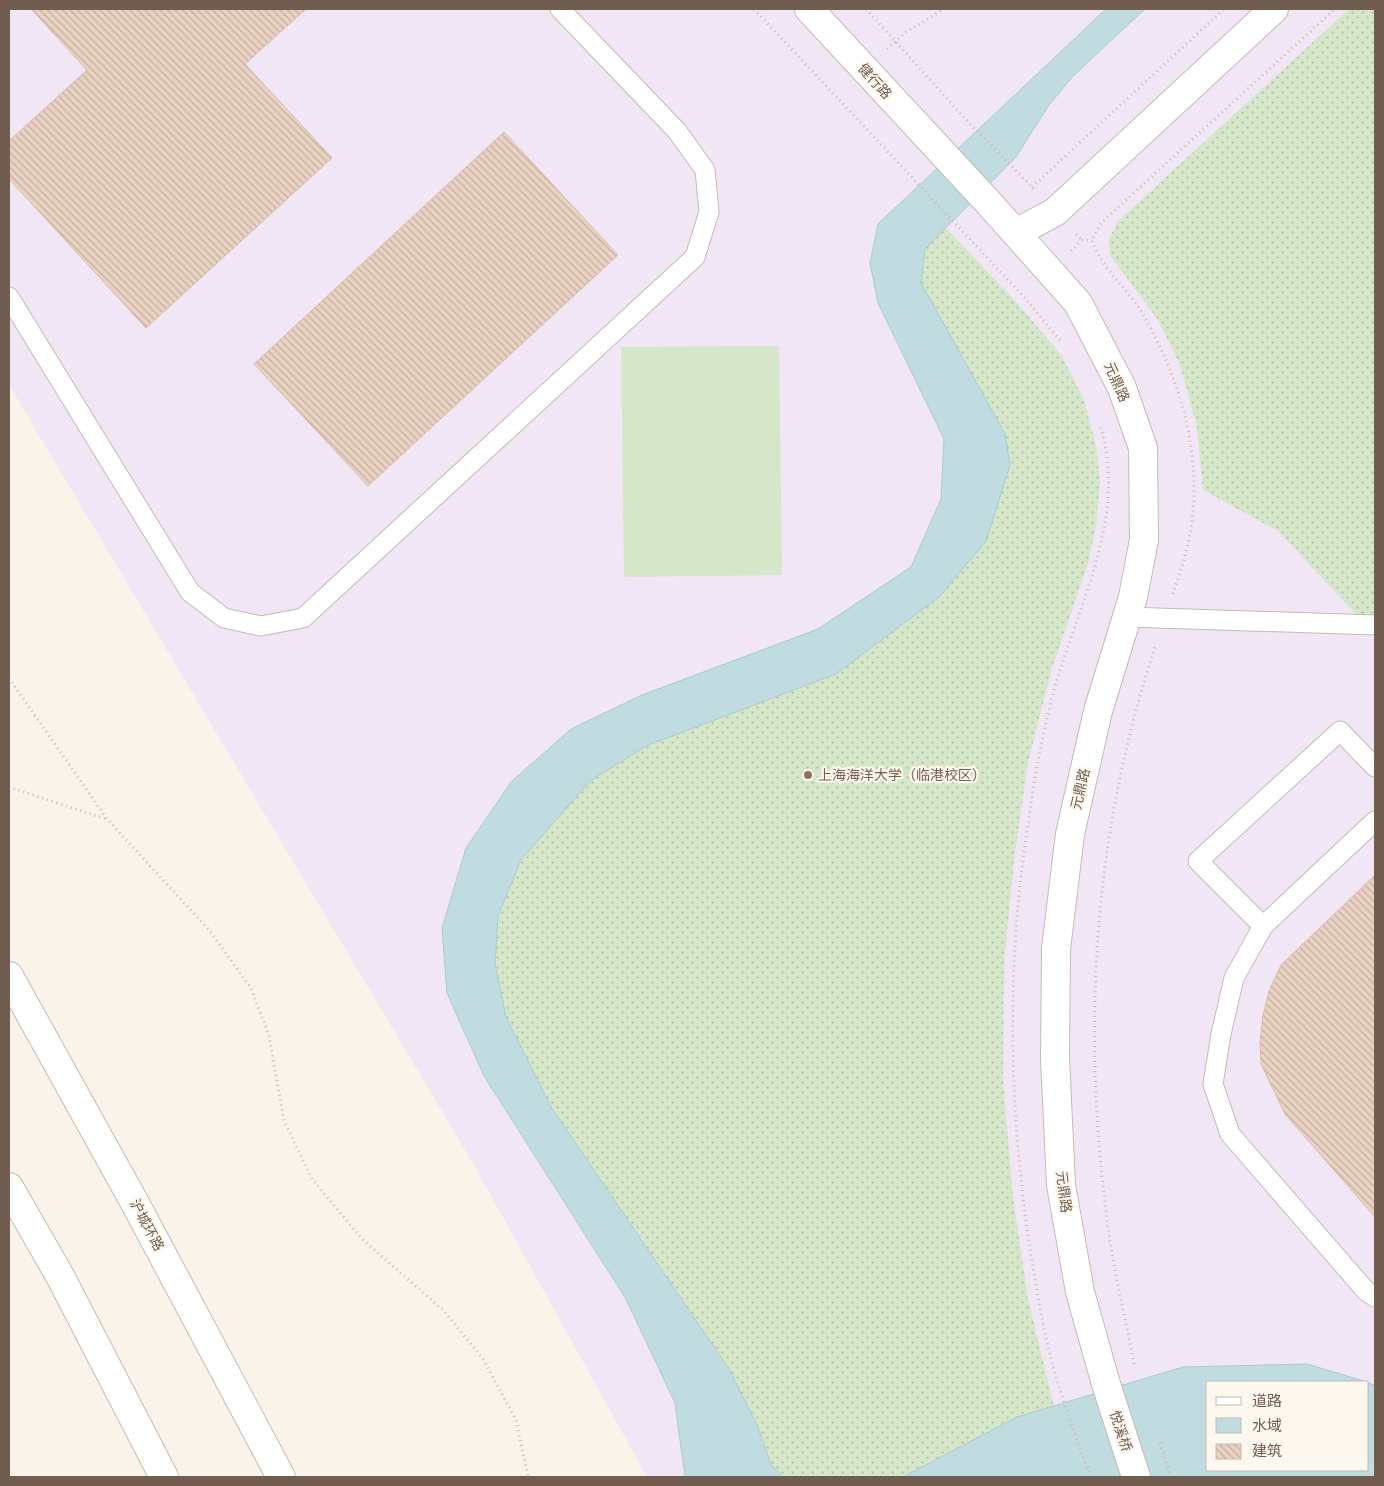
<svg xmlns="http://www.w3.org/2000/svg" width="1384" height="1486" viewBox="0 0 1384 1486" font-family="Figtree,'Noto Sans SC',sans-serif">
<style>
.education{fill:#f0e6f6;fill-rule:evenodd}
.grass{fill:url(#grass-dots)}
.garden{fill:#d5e6c9}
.water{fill:#c0dce1;stroke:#a7cbd2}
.building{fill:url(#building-back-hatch);stroke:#dcbba7}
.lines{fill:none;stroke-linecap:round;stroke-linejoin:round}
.service-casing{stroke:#c8baae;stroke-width:21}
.minor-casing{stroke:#c8baae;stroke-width:30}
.secondary-casing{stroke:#cbbaac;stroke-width:30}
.path{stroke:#d1b8a7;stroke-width:3;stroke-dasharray:1 4;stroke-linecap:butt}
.service{stroke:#fff;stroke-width:19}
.minor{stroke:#fff;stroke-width:28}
.secondary{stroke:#fff;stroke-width:28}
.education-dot{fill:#8d6e63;stroke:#fdf8ef;stroke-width:2}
.labels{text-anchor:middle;stroke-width:4.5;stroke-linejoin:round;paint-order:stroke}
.street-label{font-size:14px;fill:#715c50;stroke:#fdf8ef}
.education-label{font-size:14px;fill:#785e54;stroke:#fdf8ef;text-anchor:start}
</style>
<defs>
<pattern id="grass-dots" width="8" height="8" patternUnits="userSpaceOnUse" patternTransform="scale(1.25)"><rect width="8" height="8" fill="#d5e6c9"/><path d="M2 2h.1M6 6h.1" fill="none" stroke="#b1bea6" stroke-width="1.8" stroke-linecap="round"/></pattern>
<pattern id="building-back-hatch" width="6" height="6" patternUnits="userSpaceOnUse" patternTransform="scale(1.25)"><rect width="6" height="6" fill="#ead2c2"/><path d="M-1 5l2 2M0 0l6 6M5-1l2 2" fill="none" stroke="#c2aea0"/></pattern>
</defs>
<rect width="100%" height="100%" fill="#faf3e9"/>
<path class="education" d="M9,9H1375V1477H647L474,1165L9,385ZM1208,1382H1368V1470H1208Z"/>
<path class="grass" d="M1349,9H1375V617L1367,626L1278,531L1203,490L1197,427L1180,365L1158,320L1110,255L1109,240L1117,222Z
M946,228L1018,304L1062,356L1084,400L1096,446L1100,482L1096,525L1088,563L1052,668L1028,762L1014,860L1004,963L1003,1080L1013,1197L1028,1299L1054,1406L1017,1417L903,1477H783L771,1465L757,1425L729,1369L551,1107L506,1017L495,964L498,916L521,860L590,781L646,746L836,674L1005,434L921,283L925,249Z"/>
<path class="garden" d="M779,346L782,575L624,577L621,347Z"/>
<path class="water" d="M1106,9H1145L1073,76L1049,105L1016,157L925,249L921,283L1005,434L1010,465L986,541L939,597L836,674L646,746L590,781L521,860L498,916L495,964L506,1017L551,1107L729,1369L757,1425L771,1465L783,1477H685L675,1403L626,1299L484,1076L447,993L442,928L466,848L511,782L571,729L642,695L818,629L911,567L941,499L944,439L878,303L870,263L878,224Z
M1307,1364L1367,1382H1208V1470H1368V1383L1375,1385V1477H903L1017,1417L1183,1367Z"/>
<path class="building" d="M31,9H306L245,64L332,158L146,328L9,179V141L87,70Z
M504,132L618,255L368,486L254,364Z
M1375,875V1217L1285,1114L1261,1064L1260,1042L1263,1015L1269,991L1281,965Z"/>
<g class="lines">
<defs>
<path id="service" d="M9,297L190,592L224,618L261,626L303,618L695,257L709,212L705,170L677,131L560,9
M1127,617L1375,625
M1375,821L1263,926L1234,978L1221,1034L1213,1084L1230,1134L1366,1291L1375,1297
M1263,926L1198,861L1340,731L1375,767"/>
<path id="minor" d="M809,9L987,201L1078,303L1122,388L1143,448L1144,540L1133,597L1098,711L1070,834L1056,949L1055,1058L1061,1185L1080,1292L1106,1384L1136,1477
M1016,233L1055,212L1274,9"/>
<path id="secondary" d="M9,976L136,1205L281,1477
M9,1187L60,1276L164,1477"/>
</defs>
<use href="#service" class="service-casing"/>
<use href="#minor" class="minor-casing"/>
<use href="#secondary" class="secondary-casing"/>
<path class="path" d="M754,9L1025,298L1062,343
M866,9L968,122L1034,189
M887,49L906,32L944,9
M1032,187L1224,9
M1076,234L1082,240
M1071,251L1082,240H1092
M1173,594C1179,576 1185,558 1189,539C1205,460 1181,379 1141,311C1126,287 1101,268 1092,240L1101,223L1335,9
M9,678L107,819L209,930L251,988L269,1036L284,1121L312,1179L361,1238L444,1311L483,1359L516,1420L528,1477
M9,787L106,819
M1134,1364C1126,1321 1115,1277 1109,1234C1081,1037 1092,833 1156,645
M1160,1443L1171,1477
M1091,1477C1081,1450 1070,1424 1062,1396C1046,1349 1038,1298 1030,1249C1009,1110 1006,970 1027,831C1031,808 1033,784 1038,761C1044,730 1051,698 1061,667C1086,590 1125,511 1101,428"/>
<use href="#service" class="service"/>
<use href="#minor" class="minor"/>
<use href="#secondary" class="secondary"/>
</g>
<circle class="education-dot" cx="808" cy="775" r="5"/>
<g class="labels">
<g class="street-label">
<text transform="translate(875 81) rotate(48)" y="5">健行路</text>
<text transform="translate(1117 382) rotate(66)" y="5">元鼎路</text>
<text transform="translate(1080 789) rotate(-77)" y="5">元鼎路</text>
<text transform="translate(1064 1192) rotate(83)" y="5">元鼎路</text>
<text transform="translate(147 1225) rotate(62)" y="5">沪城环路</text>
<text transform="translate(1121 1431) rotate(72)" y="5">悦溪桥</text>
</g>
<g class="education-label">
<text x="818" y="780">上海海洋大学（临港校区）</text>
</g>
</g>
<rect width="1384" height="1486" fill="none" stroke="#715c50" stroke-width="20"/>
<rect x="1206" y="1381" width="162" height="90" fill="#fdf8ef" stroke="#c5baaf"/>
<rect x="1216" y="1397" width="25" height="8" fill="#ffffff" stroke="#c5baaf"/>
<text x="1252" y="1406" font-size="15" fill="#715c50">道路</text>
<rect x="1216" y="1418" width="25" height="15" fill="#c0dce1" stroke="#c5baaf"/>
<text x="1252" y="1431" font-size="15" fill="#715c50">水域</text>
<rect x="1216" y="1444" width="25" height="15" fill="url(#building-back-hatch)" stroke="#c5baaf"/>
<text x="1252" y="1456" font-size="15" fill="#715c50">建筑</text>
</svg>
